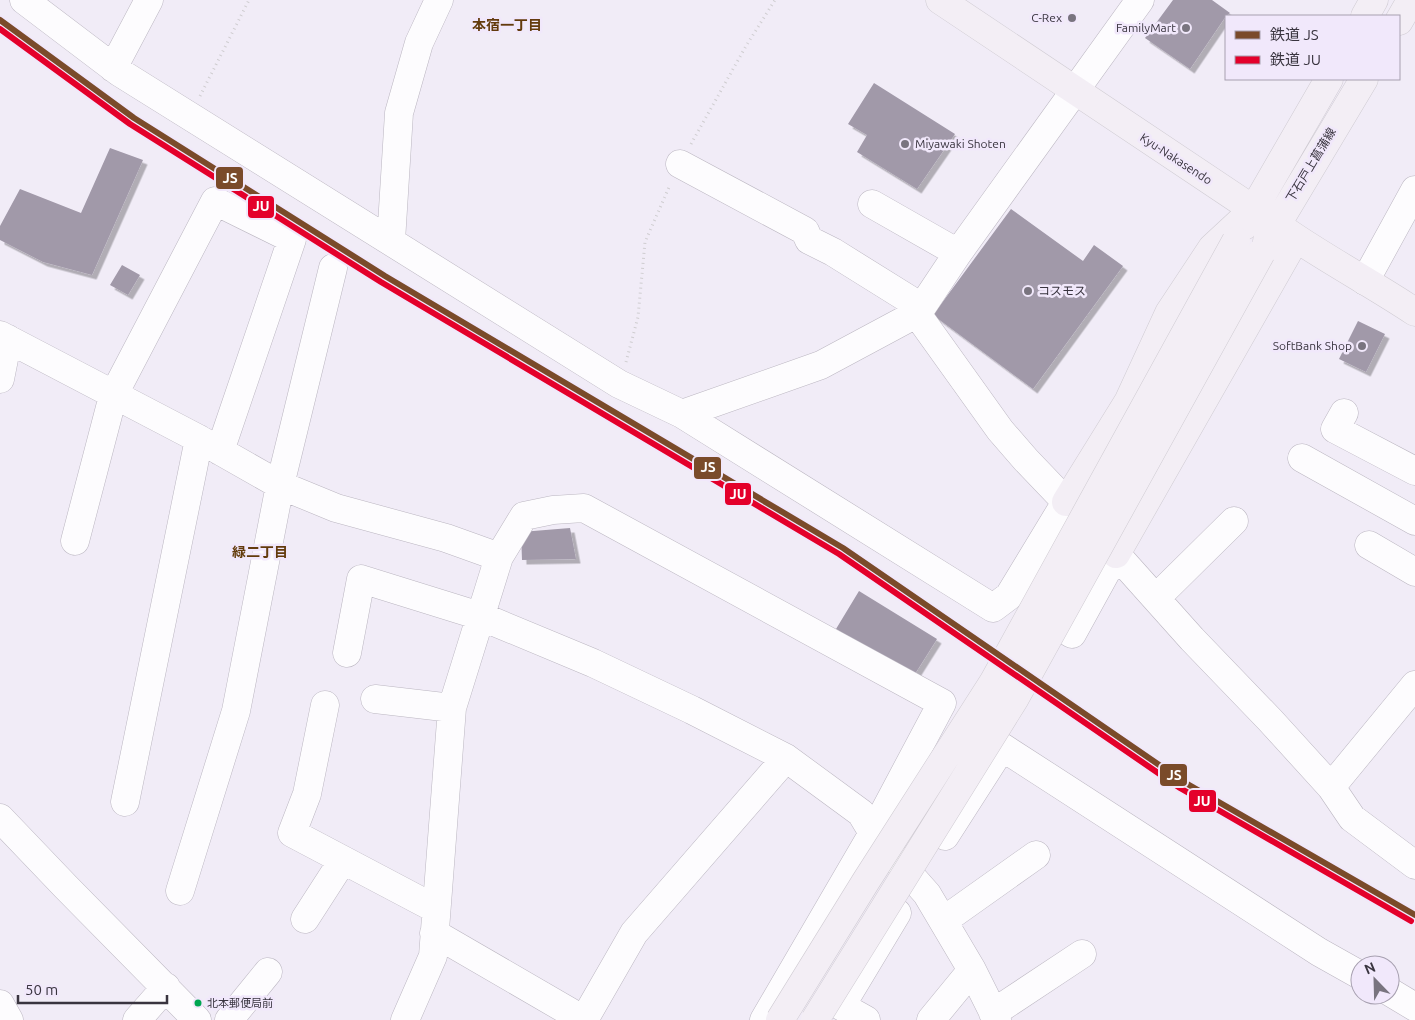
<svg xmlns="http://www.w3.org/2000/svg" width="1415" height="1020" viewBox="0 0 1415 1020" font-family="Ubuntu,'Noto Sans JP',sans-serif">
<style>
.building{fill:#a199a9;filter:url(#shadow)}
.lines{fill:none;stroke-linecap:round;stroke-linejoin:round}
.minor-casing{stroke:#bbb6c1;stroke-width:29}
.major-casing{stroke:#cfcbd2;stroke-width:29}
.path{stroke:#cfcdd0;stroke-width:3;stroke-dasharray:1 4;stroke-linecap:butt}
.minor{stroke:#fdfcfe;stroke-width:28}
.major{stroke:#f3eef5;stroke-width:28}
.major-bridge-casing{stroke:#cfcbd2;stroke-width:29;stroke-linecap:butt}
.major-bridge{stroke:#f3eef5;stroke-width:28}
.rail-1-casing{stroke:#f1e8fb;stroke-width:10}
.rail-2-casing{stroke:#f1e8fb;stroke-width:10}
.rail-1{stroke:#7a4b2a;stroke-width:6}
.rail-2{stroke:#e4002b;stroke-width:6}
.poi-dot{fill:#79747f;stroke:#f1e8fb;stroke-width:2}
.bus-dot{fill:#00a651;stroke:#f1e8fb;stroke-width:2}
.labels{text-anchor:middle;stroke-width:5;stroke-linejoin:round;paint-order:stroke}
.bus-label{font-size:11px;fill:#39343f;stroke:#f1e8fb;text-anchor:start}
.poi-label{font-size:12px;fill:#39343f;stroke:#f1e8fb;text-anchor:end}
.street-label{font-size:12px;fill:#39343f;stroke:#f1e8fb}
.neighbourhood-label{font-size:14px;font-weight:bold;fill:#633b0d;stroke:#f1e8fb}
.line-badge{stroke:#f1e8fb;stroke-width:2}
.badge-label{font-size:14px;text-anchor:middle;font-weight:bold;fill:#fff}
</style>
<defs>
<filter id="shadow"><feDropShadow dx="4.5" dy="4.5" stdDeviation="0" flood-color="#0004"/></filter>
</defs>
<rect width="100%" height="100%" fill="#f1ecf7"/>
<path class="building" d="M1173,0H1212L1230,13L1226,16L1190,69L1145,38Z
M874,83L955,134L917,189L857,152L867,135L848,124Z
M110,148L143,160L92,275L43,262L0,240V226L20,189L81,213Z
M1011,209L1083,261L1094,245L1123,266L1033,389L933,315Z
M122,265L140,275L128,295L110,285Z
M1358,321L1385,334L1366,372L1339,359Z
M570,528L576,559L522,560L521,532Z
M859,591L937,639L913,677L836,629Z"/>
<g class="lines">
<defs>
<path id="minor" d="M24,0L119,72L619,384L682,414L993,608L1009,596L1066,502
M113,68L149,0
M680,164L805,231L809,240L833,252L910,300L922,321L1000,430L1026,460L1116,554L1192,639L1270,720L1331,787L1352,818L1415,865
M872,204L958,253
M391,241L399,113L419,43L439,0
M1365,281L1415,190
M0,335L199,439L280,485L336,508L446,538L499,557
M0,379L8,339
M1344,413L1335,429L1415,471
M682,414L821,365L918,313L958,253L1140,0
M1302,458L1415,521
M75,541L113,396L215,201L292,239L220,451
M1369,545L1415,572
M1156,598L1234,521
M1036,613L1072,634L1116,554
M347,653L361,579L480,616L593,663L692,710L786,758L861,813L873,833L927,894L972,970L997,1020
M375,699L452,708
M325,705L307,794L292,833L436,909
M1331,787L1415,685
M125,802L199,439
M0,818L66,887L197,1020
M945,836L1002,747L1319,952L1360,975
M180,891L236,711L280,485L333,268
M305,919L343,860
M943,921L1036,855
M434,933L584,1020L634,933L786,758
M1390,992L1415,1007
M0,1004L9,1020
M993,1013L1082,954
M137,1020L166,987
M229,1020L268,972
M405,1020L433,956L452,708L499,557L524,516L553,510L584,508L942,703L873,833L764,1020
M866,1020L841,1006L897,913
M931,1020L972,970"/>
<path id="major" d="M940,0C1058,80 1177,159 1296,238C1335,264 1376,286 1415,312
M1365,16L1374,0
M1399,21L1411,0
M1244,226L1329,79
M1267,241L1364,79
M1066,502L1128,402L1169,313L1212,248L1253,210
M1116,554L1296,238"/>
</defs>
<use href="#minor" class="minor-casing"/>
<use href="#major" class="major-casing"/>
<path class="path" d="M200,96L249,0
M691,144L746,46L775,0
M626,362L638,317L645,242L670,185"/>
<use href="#minor" class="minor"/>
<use href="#major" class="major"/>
<defs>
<path id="major-bridge" d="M780,1020L866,881L994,681L1236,241
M815,1020L1015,698L1261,253"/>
</defs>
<use href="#major-bridge" class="major-bridge-casing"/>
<use href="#major-bridge" class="major-bridge"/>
<defs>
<path id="rail-1" d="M0,20L134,118L385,276L843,548L1184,782L1415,915"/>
<path id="rail-2" d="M0,29L130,124L381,282L839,554L1180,788L1411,921"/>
</defs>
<use href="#rail-1" class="rail-1-casing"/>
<use href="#rail-2" class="rail-2-casing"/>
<use href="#rail-1" class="rail-1"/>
<use href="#rail-2" class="rail-2"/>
</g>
<g class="poi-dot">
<circle cx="1072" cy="18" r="5"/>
<circle cx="1186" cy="28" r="5"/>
<circle cx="905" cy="144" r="5"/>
<circle cx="1028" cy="291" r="5"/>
<circle cx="1362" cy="346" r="5"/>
</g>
<circle class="bus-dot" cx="198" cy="1003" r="4.5"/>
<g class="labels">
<g class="bus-label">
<text x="207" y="1007">北本郵便局前</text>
</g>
<g class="poi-label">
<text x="1062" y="22">C-Rex</text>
<text x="1176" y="32">FamilyMart</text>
<text x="915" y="148" text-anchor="start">Miyawaki Shoten</text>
<text x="1038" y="295" text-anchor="start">コスモス</text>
<text x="1352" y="350">SoftBank Shop</text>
</g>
<g class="street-label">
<text transform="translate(1176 159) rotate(33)" y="4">Kyu-Nakasendo</text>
<text transform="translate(1311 165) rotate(-59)" y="4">下石戸上菖蒲線</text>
</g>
<g class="neighbourhood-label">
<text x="507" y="30">本宿一丁目</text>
<text x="260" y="557">緑二丁目</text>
</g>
</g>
<g class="line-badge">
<rect x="215" y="166" width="29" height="24" rx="5" fill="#7a4b2a"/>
<rect x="247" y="195" width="28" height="24" rx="5" fill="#e4002b"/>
<rect x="693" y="456" width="29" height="24" rx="5" fill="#7a4b2a"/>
<rect x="724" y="482" width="28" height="24" rx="5" fill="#e4002b"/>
<rect x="1159" y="763" width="29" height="24" rx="5" fill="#7a4b2a"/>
<rect x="1188" y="789" width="29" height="24" rx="5" fill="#e4002b"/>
</g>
<g class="badge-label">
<text x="230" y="183">JS</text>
<text x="261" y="211">JU</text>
<text x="708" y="472">JS</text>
<text x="738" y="499">JU</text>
<text x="1174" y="780">JS</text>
<text x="1202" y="806">JU</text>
</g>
<rect x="1225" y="15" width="175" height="65" fill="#f1e8fb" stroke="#a7a0b0"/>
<rect x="1235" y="31" width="25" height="8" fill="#7a4b2a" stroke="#a7a0b0"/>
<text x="1270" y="40" font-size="15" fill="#39343f">鉄道 JS</text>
<rect x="1235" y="56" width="25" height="8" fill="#e4002b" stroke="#a7a0b0"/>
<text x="1270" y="65" font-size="15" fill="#39343f">鉄道 JU</text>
<g transform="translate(1375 980) rotate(337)"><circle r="24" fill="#f1e8fb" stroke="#a7a0b0"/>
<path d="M0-4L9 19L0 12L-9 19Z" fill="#79747f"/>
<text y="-8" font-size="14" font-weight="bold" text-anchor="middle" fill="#39343f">N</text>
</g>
<path d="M18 995v8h149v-8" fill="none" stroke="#39343f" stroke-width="2.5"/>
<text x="25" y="995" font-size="15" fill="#39343f" stroke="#f1e8fb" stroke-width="4" paint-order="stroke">50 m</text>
</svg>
